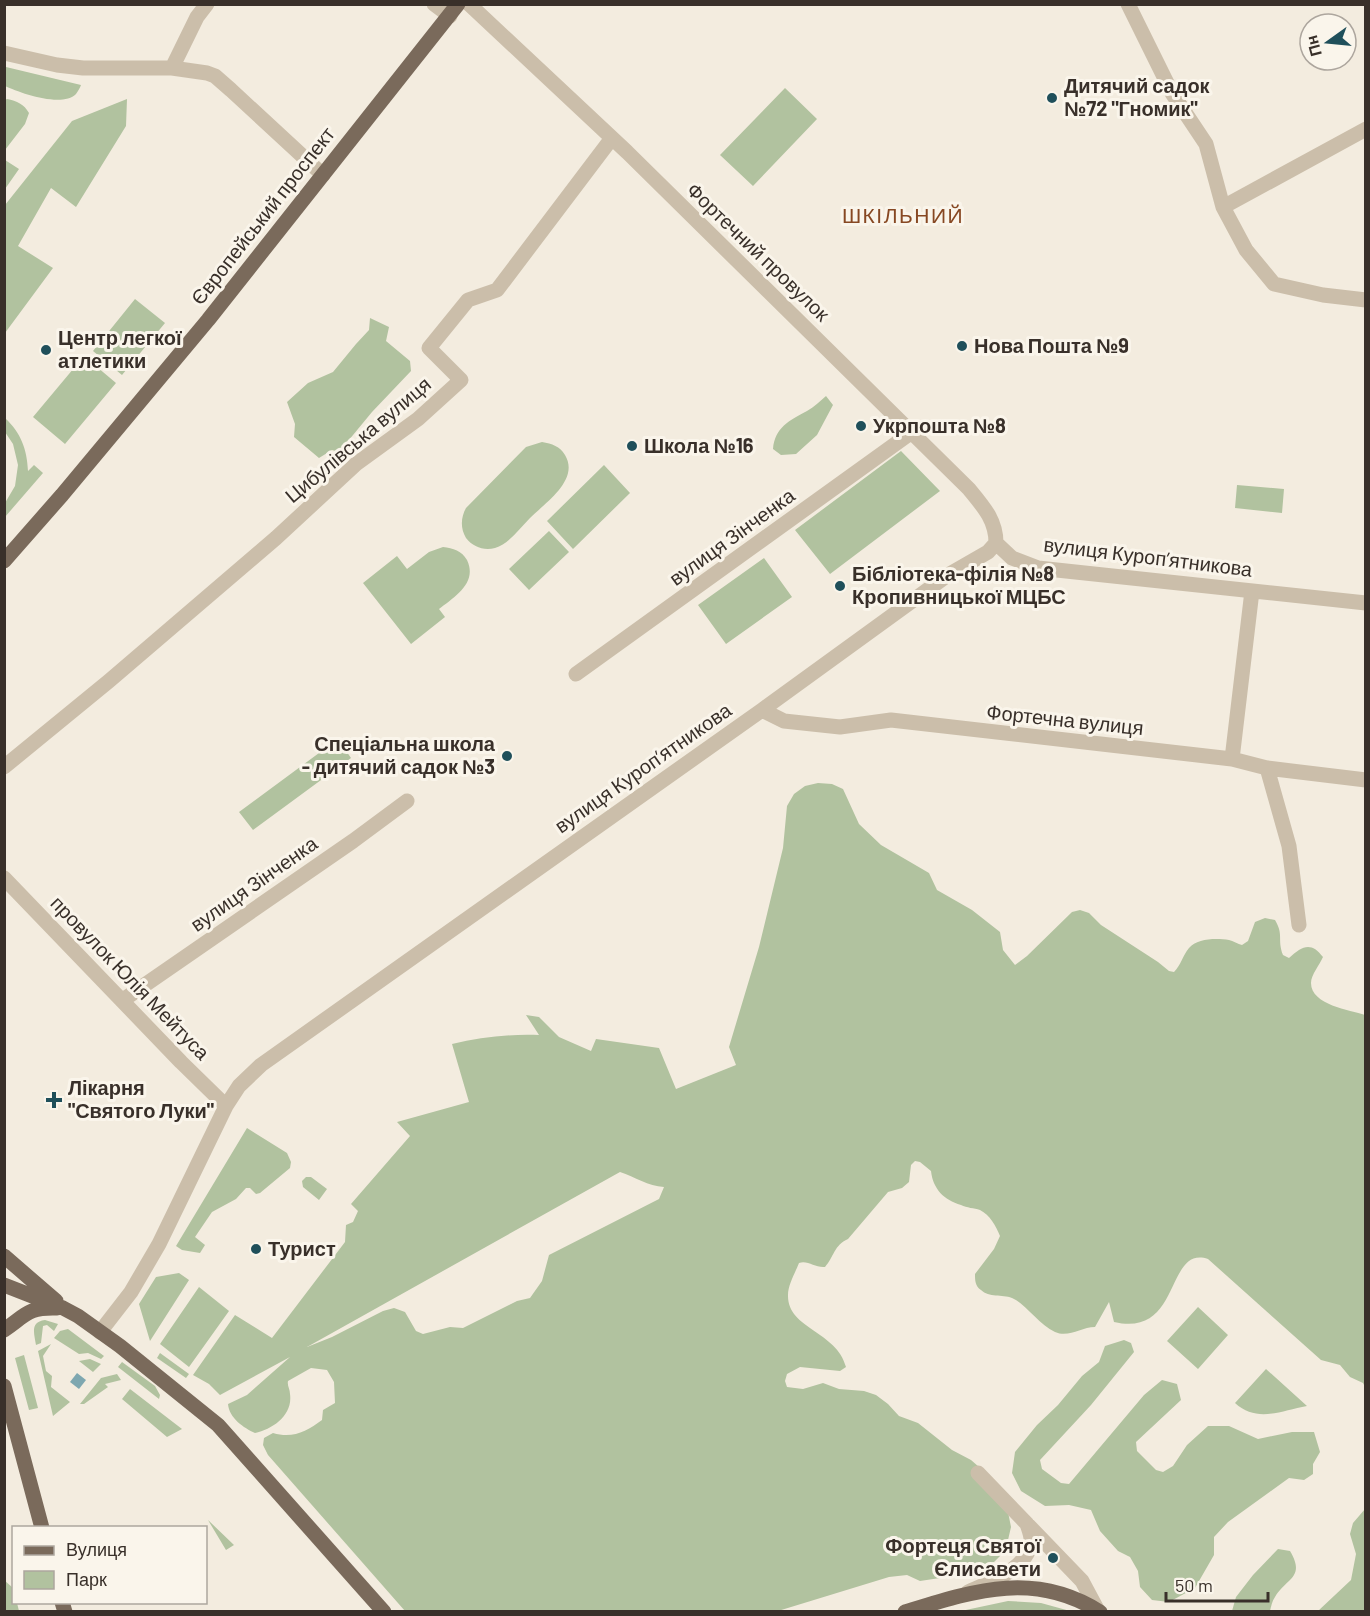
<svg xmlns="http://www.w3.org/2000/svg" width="1370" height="1616" viewBox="0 0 1370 1616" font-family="Barlow,sans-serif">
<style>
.green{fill:#b1c29f;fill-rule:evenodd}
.water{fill:#7ea7b0}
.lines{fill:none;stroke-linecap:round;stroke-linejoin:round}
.minor{stroke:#cbbeaa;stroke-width:15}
.major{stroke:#7a6a5b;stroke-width:15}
.poi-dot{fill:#1f4f5a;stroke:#faf5eb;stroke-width:2}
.labels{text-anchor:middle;stroke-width:6;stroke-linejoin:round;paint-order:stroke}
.poi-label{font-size:20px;font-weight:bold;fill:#39302a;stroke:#faf5eb;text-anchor:start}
.street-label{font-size:20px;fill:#39302a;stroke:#faf5eb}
.neighbourhood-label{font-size:21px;letter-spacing:1.5px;fill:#874823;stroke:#faf5eb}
</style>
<rect width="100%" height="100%" fill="#f3ecdf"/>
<path class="green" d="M4,67H6L81,85C80,88 78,91 76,94C62,108 20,93 5,86Z
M785,88L817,119L753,186L720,155Z
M7,99C17,101 24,104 29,113L25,124L5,150V100Z
M127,99L126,126L76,207L51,188L18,246L53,268L5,333V205L72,121Z
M5,160L19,169L5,189L4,160Z
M135,299L165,323L122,375L93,351Z
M370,318L389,327L386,341L410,361L411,371L372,412L339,452L332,450L319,458L294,437L295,424L287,402L308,383L333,372L356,344L369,330Z
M84,356L116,383L65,444L33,417Z
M826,396L833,405L817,435L796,454L781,455L773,449C775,427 789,421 807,411C814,407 820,401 826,396Z
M5,418C21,433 27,449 28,471L34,465L43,473L5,517V503L15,486L18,465L13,444L5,432Z
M542,442C552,444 560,446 565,455C580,480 545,503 530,518C520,528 509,544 495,548C484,551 473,547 466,538C460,528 461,517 466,508L526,447Z
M901,451L940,491L830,574L795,530Z
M604,465L630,493L573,549L547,521Z
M1237,485L1284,489L1282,513L1235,508Z
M549,531L569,552L529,590L509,569Z
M443,547C453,548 462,551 467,560C478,583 454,597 439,609L445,617L411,644L363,583L397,556L407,569L429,552Z
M764,558L792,597L726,644L698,605Z
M338,739L351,758L253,830L239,812Z
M818,783L832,784L843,789L859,824L881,845L929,873L937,890L972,910L1000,932L1003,950L1015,965L1027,956L1072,912L1080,910L1089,913L1101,925L1158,962L1169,971L1174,972C1181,965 1183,955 1189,948C1197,938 1217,938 1229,940C1233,941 1238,944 1242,945L1248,941L1255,922L1265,918L1275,920C1284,935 1277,939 1283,955L1289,958C1302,946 1311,941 1323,957C1320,964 1311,975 1311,983C1311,1005 1350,1010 1365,1015V1387L1363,1383L1350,1377L1340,1365L1321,1360L1208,1259C1165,1245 1182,1338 1114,1322L1109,1302L1095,1327C1081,1327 1069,1338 1055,1332C1039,1325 1025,1303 1012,1298C1002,1294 989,1298 981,1290C975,1286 975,1280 975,1274L994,1249L1000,1236C996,1226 990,1215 980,1210C974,1208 967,1208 961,1205C944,1200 933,1189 931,1171L920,1162L915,1161L911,1165L909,1182L902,1188L888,1192L848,1239C834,1245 834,1257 825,1267C815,1268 808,1260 799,1263C795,1273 788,1285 788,1295C787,1329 837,1331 846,1367L840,1371L800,1367L787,1374L785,1381L787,1387L803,1389L823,1383L839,1389L864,1391L876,1395L888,1404L899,1416L918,1423L952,1450L971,1460L987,1474L1008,1512L1011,1527L1008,1540L1001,1555L994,1562L962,1570L940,1578L920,1581L907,1575L889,1577L778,1611H405L268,1455L263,1445L264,1438L273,1433C293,1439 307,1431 322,1420L323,1410L335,1403L334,1382L327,1370L311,1368L288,1381C287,1386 290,1389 290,1394C293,1415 273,1429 255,1433C244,1428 229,1418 228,1404L247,1395L290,1357L220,1395L209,1384L193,1375L235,1315L272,1338L345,1242L346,1225L353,1222L358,1211L351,1204L410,1136L397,1122L469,1102L452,1044C481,1037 508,1034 539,1035L526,1015L539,1017L559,1037L591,1051L596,1039L659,1048L676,1089L736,1065L729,1047L759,947L783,848L787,806L794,794L805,786ZM620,1172C635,1177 648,1186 664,1187L659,1199L549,1255L542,1281L530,1298L517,1301L463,1328L450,1327L423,1334L416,1331L405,1312L394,1308L383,1311L332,1337L307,1347Z
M247,1128L287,1153L291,1162L290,1168L260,1193L256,1194L250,1188H246L236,1199L212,1212L195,1237L205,1245L200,1253L182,1250L176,1246Z
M306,1177H311L327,1189L319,1200L303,1187L302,1181Z
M179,1273L189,1280L150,1341L139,1304L156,1277Z
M199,1287L229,1311L189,1367L160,1344Z
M1198,1307L1228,1335L1198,1369L1167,1341Z
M45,1320L58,1324L54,1331L47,1325L43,1326L41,1343L36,1345C34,1333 30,1322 45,1320Z
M68,1329L104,1356L101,1359L88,1353L79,1354L54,1338L60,1331Z
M1124,1340L1131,1343L1134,1352L1091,1405L1040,1460L1042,1469L1061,1483L1069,1484L1144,1395L1162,1380L1177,1384L1181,1400L1136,1442L1137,1451L1156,1470L1163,1472L1173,1466L1187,1445L1208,1426H1229L1258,1439L1292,1432H1314L1320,1452L1313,1464V1474L1304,1480L1289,1478L1228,1522L1214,1537V1555L1195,1588L1169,1602L1152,1600L1140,1587L1138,1571L1130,1557L1118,1551L1100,1531L1091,1510L1069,1505L1045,1506L1021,1491L1012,1473L1015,1452L1037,1425L1058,1405L1082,1376L1099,1362L1105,1346Z
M51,1344L43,1356L46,1371L52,1376L51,1387L70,1402L53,1416L38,1351Z
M160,1353L189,1374L186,1378L157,1358Z
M24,1355L38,1408L29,1410L15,1358Z
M90,1359L101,1364L93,1372L79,1361Z
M122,1362L155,1386L160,1395L159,1399L118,1367Z
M1266,1369L1307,1406C1280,1411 1257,1423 1235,1403Z
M117,1374L121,1380L105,1384L108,1387L84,1404H80L101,1378Z
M130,1389L182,1429L167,1437L122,1399Z
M1365,1509V1611H1318L1351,1580L1356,1554L1350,1534L1353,1523Z
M208,1520L234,1545L226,1550Z
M1278,1549L1290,1551C1306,1578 1286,1578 1275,1597C1272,1601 1271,1607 1270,1611H1232L1236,1597L1253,1575Z
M4,1580L13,1588L14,1602L17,1603L19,1611H5Z
M1008,1601L1041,1603L1070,1611H961Z"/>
<path class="water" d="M77,1373L86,1380L79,1389L70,1382Z"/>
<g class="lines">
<path class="minor" d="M434,4L450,16
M469,4L627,152L969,489C983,506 996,520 996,543
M1128,4L1172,93L1206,144L1223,207L1246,250L1274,284L1323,295L1366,300
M4,53L57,65L83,68H172L207,73L215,76L231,90L323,175
M172,68L197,17L207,4
M1223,207L1366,129
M996,543L1012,558L1038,568L1366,603
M576,674L912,432
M762,710L784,721L840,727L891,720L1232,759L1267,768L1366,780
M1232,759L1252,591
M4,767L109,681L276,538L356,464L418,419L461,380L429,348L468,300L497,290L612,138
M1267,768L1289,846L1299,925
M4,878L181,1062L226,1106
M123,1000L353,841L407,801
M100,1332L131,1292L159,1244L226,1106L239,1086L261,1065L762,710L948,575L988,552L996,543
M978,1473L1082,1581L1097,1609
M968,1592C990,1582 1026,1570 1031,1543C1032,1537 1029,1530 1027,1524"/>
<path class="major" d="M4,561L62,495L208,320L458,4
M4,1256L56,1301
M4,1285L63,1308L78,1316L120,1346L218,1425L384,1612
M4,1330C26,1315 28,1307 57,1308
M4,1386L42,1528
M62,1602L65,1612
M905,1612C973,1591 1034,1570 1100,1612"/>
</g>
<g class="poi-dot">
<circle cx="1052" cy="98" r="6"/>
<circle cx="962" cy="346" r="6"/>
<circle cx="46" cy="350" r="6"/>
<circle cx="861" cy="426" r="6"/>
<circle cx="632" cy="446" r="6"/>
<circle cx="840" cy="586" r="6"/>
<circle cx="507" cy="756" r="6"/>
<path d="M51 1091h6v6h6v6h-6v6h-6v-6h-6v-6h6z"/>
<circle cx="256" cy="1249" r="6"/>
<circle cx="1053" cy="1558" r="6"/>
</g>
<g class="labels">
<g class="poi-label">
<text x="1064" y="93">Дитячий садок<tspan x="1064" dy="23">№72 "Гномик"</tspan></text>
<text x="58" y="345">Центр легкої<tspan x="58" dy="23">атлетики</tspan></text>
<text x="974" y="353">Нова Пошта №9</text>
<text x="873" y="433">Укрпошта №8</text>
<text x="644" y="453">Школа №16</text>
<text x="852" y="581">Бібліотека-філія №8<tspan x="852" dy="23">Кропивницької МЦБС</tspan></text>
<text x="495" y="751" text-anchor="end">Спеціальна школа<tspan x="495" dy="23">- дитячий садок №3</tspan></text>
<text x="68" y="1095">Лікарня<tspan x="68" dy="23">"Святого Луки"</tspan></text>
<text x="268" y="1256">Турист</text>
<text x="1041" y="1553" text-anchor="end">Фортеця Святої<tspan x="1041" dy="23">Єлисавети</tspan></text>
</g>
<g class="street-label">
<text transform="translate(263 216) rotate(-52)" y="7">Європейський проспект</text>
<text transform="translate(758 252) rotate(44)" y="7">Фортечний провулок</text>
<text transform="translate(358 440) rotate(-40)" y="7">Цибулівська вулиця</text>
<text transform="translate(732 537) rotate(-36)" y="7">вулиця Зінченка</text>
<text transform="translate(1148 557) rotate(7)" y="7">вулиця Куропʼятникова</text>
<text transform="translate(1065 720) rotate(6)" y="7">Фортечна вулиця</text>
<text transform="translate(643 768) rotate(-35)" y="7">вулиця Куропʼятникова</text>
<text transform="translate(254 884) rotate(-35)" y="7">вулиця Зінченка</text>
<text transform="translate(130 978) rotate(46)" y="7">провулок Юлія Мейтуса</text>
</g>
<g class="neighbourhood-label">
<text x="903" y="223">ШКІЛЬНИЙ</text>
</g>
</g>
<rect width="1370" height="1616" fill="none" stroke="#39302a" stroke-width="12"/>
<rect x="12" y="1526" width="195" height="78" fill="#faf5eb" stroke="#ada69e" stroke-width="1.5"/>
<rect x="24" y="1546" width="30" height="9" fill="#7a6a5b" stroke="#ada69e" stroke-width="1.5"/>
<text x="66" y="1556" font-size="18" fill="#39302a">Вулиця</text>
<rect x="24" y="1571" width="30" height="18" fill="#b1c29f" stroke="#ada69e" stroke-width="1.5"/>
<text x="66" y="1586" font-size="18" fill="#39302a">Парк</text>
<g transform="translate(1328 42) rotate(255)"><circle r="28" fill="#faf5eb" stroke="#ada69e" stroke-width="1.5"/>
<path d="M0-4.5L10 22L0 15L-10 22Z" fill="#1f4f5a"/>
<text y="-9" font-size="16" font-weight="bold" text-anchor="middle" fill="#39302a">Пн</text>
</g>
<path d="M1166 1592v9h102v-9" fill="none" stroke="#39302a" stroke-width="3"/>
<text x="1175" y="1592" font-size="18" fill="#39302a" stroke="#faf5eb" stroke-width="4.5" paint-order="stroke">50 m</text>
</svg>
